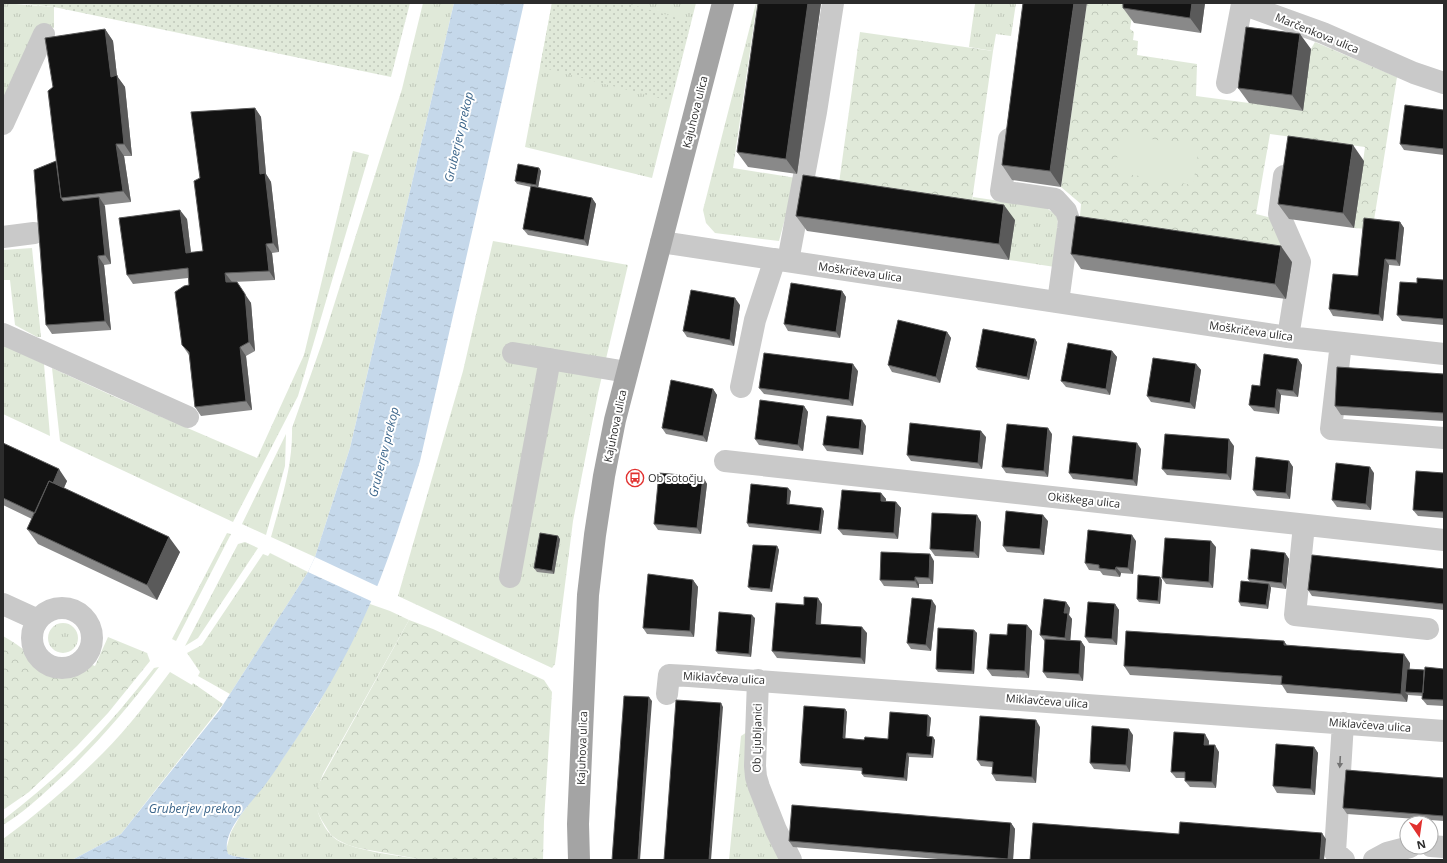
<svg xmlns="http://www.w3.org/2000/svg" width="1447" height="863" viewBox="0 0 1447 863" font-family="'Open Sans',sans-serif">
<style>
.grass{fill:url(#grass-tufts)}
.park{fill:url(#park-crowns)}
.garden{fill:url(#garden-dots)}
.pitch{fill:#e0e9d9}
.water{fill:url(#water-ripples)}
.pier{fill:#fff}
.lines{fill:none;stroke-linecap:round;stroke-linejoin:round}
.minor{stroke:#c9c9c9;stroke-width:22}
.major{stroke:#a4a4a4;stroke-width:22}
.wall{fill:#898989}
.shaded-wall{fill:#5a5a5a}
.building{fill:#131313;stroke:#5a5a5a}
.oneway{fill:#737373}
.labels{text-anchor:middle;stroke-width:4;stroke-linejoin:round;paint-order:stroke}
.street-label{font-size:11px;fill:#2c2c2c;stroke:#fff}
.poi-label{font-size:11px;fill:#2c2c2c;stroke:#fff;text-anchor:start}
.water-label{font-size:12px;font-style:italic;fill:#3c668b;stroke:#fff}
</style>
<defs>
<pattern id="grass-tufts" width="24" height="20" patternUnits="userSpaceOnUse"><rect width="24" height="20" fill="#e0e9d9"/><path d="M3 7l-1-3M5 7V3M7 7l1-3M15 17l-1-3M17 17v-4M19 17l1-3" fill="none" stroke="#c0c8ba"/></pattern>
<pattern id="park-crowns" width="20" height="18" patternUnits="userSpaceOnUse"><rect width="20" height="18" fill="#e0e9d9"/><path d="M2 6a3 3 0 1 1 6 0M12 15a3 3 0 1 1 6 0" fill="none" stroke="#c0c8ba"/></pattern>
<pattern id="garden-dots" width="8" height="8" patternUnits="userSpaceOnUse"><rect width="8" height="8" fill="#e0e9d9"/><path d="M2 2h.1M6 6h.1" fill="none" stroke="#c0c8ba" stroke-width="1.8" stroke-linecap="round"/></pattern>
<pattern id="water-ripples" width="26" height="14" patternUnits="userSpaceOnUse"><rect width="26" height="14" fill="#c5d8ea"/><path d="M2 4q2-2 4 0t4 0M15 11q2-2 4 0t4 0" fill="none" stroke="#a9bac9"/></pattern>
</defs>
<rect width="100%" height="100%" fill="#fff"/>
<path class="grass" d="M3,3L54,7V28L40,31L3,108Z
M423,3H454L350,448L315,557L271,537C281,500 293,466 292,428L322,343L402,89Z
M552,3H696L652,178L525,147Z
M756,3H757L733,168L796,178L779,241L715,233L706,223L703,210Z
M971,3H1016L1011,36L996,34L993,51L969,47L975,4Z
M353,151L369,155L298,396L233,522L60,441L52,368L113,396L257,458L304,355Z
M973,197L1046,208L1054,213L1058,218L1055,267L1009,260L970,214Z
M493,241L628,265L598,393L573,521L555,664L552,668L398,596L463,371Z
M32,248L41,337H37L15,325L10,280H3V250Z
M3,345L44,364L50,436L3,414Z
M286,434L285,466L266,535L242,524Z
M227,533L231,534L176,641L172,639Z
M245,542L258,548L198,638L185,646L238,544Z
M270,553L308,572L230,694L198,676L200,672L187,653L202,645L263,554L268,556Z
M370,604L390,611L409,620L323,774C317,788 314,801 319,815C323,825 328,834 337,840C355,851 401,856 424,860H259L233,856L228,854L226,850L231,832L240,816L283,758L317,707Z
M48 638a15 15 0 1 1 30 0a15 15 0 1 1-30 0Z
M159,667C127,709 92,750 53,785C37,800 21,814 3,825V820C31,798 59,775 84,749C109,724 132,696 154,668Z
M170,672L192,685L193,683L223,704L121,834L72,860H3V839C39,813 72,784 103,753C128,728 149,700 170,672Z
M747,732L782,860H729L741,736Z"/>
<path class="park" d="M1087,3H1134L1130,29L1134,32L1133,40L1138,41L1137,55L1197,64L1196,96L1249,103L1311,49L1315,42L1397,77L1374,220L1368,229L1354,228L1365,147L1270,134L1256,214L1272,218L1292,262L1079,228L1081,204L1061,187Z
M860,32L993,51L971,208L839,183Z
M409,620L433,629L544,680L552,692L544,821L543,860H424L358,848L348,845L338,840L331,835L321,819L317,810L316,801V794L318,785Z
M3,636C12,641 21,647 29,654C33,658 36,664 41,668C56,679 76,675 90,664L95,666L108,637L147,653L150,661L108,713L77,746L29,792L3,810Z"/>
<path class="garden" d="M14,3H410L391,77L54,7Z
M552,3H626L691,22L670,101L540,67Z"/>
<path class="pitch" d="M1121,134L1199,147L1193,185L1115,172Z"/>
<path class="water" d="M454,3H524L420,461C405,509 390,557 370,604C346,659 316,711 282,760C277,768 271,777 265,785C253,801 220,832 228,854L233,856L259,860H72L121,834L219,711L308,572L315,557L350,448Z"/>
<path class="pier" d="M315,557L379,587L373,602L308,572Z"/>
<g class="lines">
<path class="minor" d="M1227,83L1242,4L1323,33L1414,73L1444,83
M3,124L44,34
M1009,139L1001,191L1055,199L1066,211L1069,220L1068,229L1058,302
M1284,176L1279,214L1300,262L1288,337
M3,237L34,233
M661,242L1288,337L1444,354
M788,261L816,112L833,3
M3,334L188,417
M1341,343L1331,429L1444,438
M513,353L627,372
M741,387L755,320L775,259
M725,461L1444,540
M1304,525L1295,615L1428,629
M510,577L550,359
M3,604L38,620
M32 638a30 30 0 1 1 60 0a30 30 0 1 1-60 0Z
M758,680L755,766L756,777L759,787L776,830L791,860
M667,694L669,675L689,676L1444,731
M1343,723L1335,852L1344,860
M1431,846L1444,847
M1374,860L1387,853L1410,847"/>
<path class="major" d="M579,860L578,824L588,595L595,535L604,476L615,420L723,3"/>
</g>
<path class="wall" d="M758,3H821L797,174L748,167L737,152Z
M1023,3L1061,187L1012,180L1002,165Z
M1123,3H1205L1201,33L1134,23L1123,8Z
M105,29L113,41L117,76L125,87L132,156H124L131,202L104,205L111,264L104,265L111,330L52,334L46,325L56,161L53,87Z
M1311,49L1303,111L1249,103L1238,88Z
M255,108L261,117L266,174L271,182L279,252L272,253L275,280L232,282L251,303L255,351L246,356L252,410L201,416L195,407L189,355L182,345L189,285L188,278L133,284L127,275L187,219L191,253L203,251L200,178Z
M1444,110V155L1404,150L1400,144Z
M1364,161L1354,228L1289,219L1278,204Z
M539,168L541,171L538,188L592,198L596,204L588,246L528,235L523,229L531,187L517,184L515,181Z
M796,216L1015,220L1009,260L807,231Z
M1400,222L1404,228L1400,266L1389,265L1383,321L1333,316L1329,309L1358,276Z
M1071,254L1292,262L1286,299L1081,269Z
M1444,280V325L1402,321L1397,315L1417,283Z
M842,291L846,297L840,338L788,331L784,324Z
M740,305L734,346L687,337L683,331Z
M947,332L951,338L940,383L892,372L888,365Z
M1037,342L1029,380L978,370L976,367Z
M1112,351L1117,357L1110,395L1066,387L1061,381Z
M1298,359L1302,365L1298,397L1281,395L1279,414L1254,411L1249,405L1260,386Z
M1196,364L1201,370L1195,409L1151,402L1147,396Z
M858,371L853,406L764,394L759,388Z
M1444,374V421L1341,415L1335,406Z
M713,389L717,395L707,442L666,434L662,428Z
M804,406L808,412L803,451L759,445L755,439Z
M866,426L863,455L827,451L823,445Z
M1052,434L1048,477L1006,473L1002,467Z
M986,437L982,469L911,461L907,455Z
M3,443L67,481L64,488L180,552L157,600L38,544L27,529L32,519L3,505Z
M1234,446L1231,480L1167,475L1162,469Z
M1141,449L1137,486L1073,479L1069,473Z
M1289,461L1293,467L1290,499L1257,496L1253,490Z
M1374,473L1371,510L1337,507L1332,500Z
M1444,473V518L1418,516L1413,510Z
M703,477L707,484L701,534L658,530L654,524Z
M791,491L789,504L824,511L821,534L749,527L747,523Z
M881,493L886,499V501L896,502L901,508L898,539L843,535L838,529Z
M1048,521L1044,555L1007,552L1003,546Z
M981,522L979,558L935,556L930,549Z
M560,539L554,574L537,572L534,568Z
M1136,541L1133,574L1121,573L1120,577L1103,575L1100,571L1089,570L1085,563Z
M777,546L779,550L772,592L751,590L748,587Z
M1216,547L1213,588L1166,584L1162,578Z
M1285,553L1289,559L1286,589L1271,587L1268,609L1241,606L1239,602L1250,582L1248,579Z
M934,561L933,584H919V588L884,586L880,580Z
M1444,569V610L1312,596L1308,590Z
M693,580L698,587L694,637L647,634L643,628Z
M1162,580L1160,604L1139,602L1137,599Z
M1066,602L1070,608L1069,615L1072,619L1070,640L1081,641L1085,647L1083,681L1047,678L1043,672L1045,642L1040,635Z
M822,604L821,624L867,633L865,664L777,658L772,651L804,605Z
M1115,604L1119,610L1117,645L1089,643L1085,637Z
M936,606L931,651L911,649L907,643Z
M755,618L751,657L718,654L716,651Z
M1027,625L1032,631L1029,678L992,676L987,669L1007,635Z
M974,630L977,633L974,674L938,672L936,669Z
M1284,641L1287,646L1410,663L1409,669L1424,670L1444,669V706L1427,705L1422,699V696L1408,695L1407,702L1287,693L1282,685L1130,675L1124,666Z
M845,709L847,712L845,739L864,740L888,739L928,715L931,718L929,736L935,740L933,758L909,757L907,781L864,777L862,774V771L802,766L800,763Z
M1040,727L1036,783L996,781L992,774V767L981,766L977,760Z
M1133,735L1130,772L1094,769L1090,763Z
M1209,741V745L1219,752L1216,788L1190,787L1185,781V778H1176L1171,772Z
M1314,747L1318,753L1315,795L1277,793L1273,786Z
M1444,778V821L1347,814L1343,808Z
M1011,823L1015,829L1013,860H950L793,847L789,841Z"/>
<path class="shaded-wall" d="M808,3H821L797,174L786,159Z
M1074,3H1087L1061,187L1050,171Z
M1192,3H1205L1201,33L1190,18Z
M105,29L113,41L117,76L125,87L132,156L124,144L111,77Z
M1300,34L1311,49L1303,111L1292,95Z
M255,108L261,117L266,174L271,182L279,252L273,243L260,174Z
M116,144L124,156L131,202L123,191Z
M1353,145L1364,161L1354,228L1343,213Z
M539,168L541,171L538,188L536,185Z
M99,197L105,206L111,264L105,255Z
M592,198L596,204L588,246L584,240Z
M1004,205L1015,220L1009,260L999,244Z
M180,210L187,219L192,262L186,253Z
M1400,222L1404,228L1400,266L1396,260Z
M266,244L272,253L275,280L269,271Z
M1281,246L1292,262L1286,299L1275,284Z
M98,256L104,265L111,330L105,321Z
M1385,259L1389,265L1383,321L1379,315Z
M225,273L232,282H226Z
M842,291L846,297L840,338L836,332Z
M245,294L251,303L255,351L249,342Z
M735,298L740,305L734,346L730,340Z
M947,332L951,338L940,383L936,377Z
M1035,339L1037,342L1029,380L1027,377Z
M240,347L246,356L252,410L246,401Z
M1112,351L1117,357L1110,395L1106,389Z
M1298,359L1302,365L1298,397L1293,391Z
M853,364L858,371L853,406L849,400Z
M1196,364L1201,370L1195,409L1190,403Z
M713,389L717,395L707,442L703,436Z
M1277,389L1281,395L1279,414L1275,408Z
M804,406L808,412L803,451L798,445Z
M862,420L866,426L863,455L859,449Z
M1048,428L1052,434L1048,477L1044,471Z
M981,431L986,437L982,469L978,463Z
M1229,439L1234,446L1231,480L1227,474Z
M1137,443L1141,449L1137,486L1133,480Z
M1289,461L1293,467L1290,499L1286,493Z
M1370,467L1374,473L1371,510L1366,504Z
M59,469L67,481L46,526L38,514Z
M703,477L707,484L701,534L697,528Z
M788,488L791,491L789,507L787,504Z
M881,493L886,499L885,507L881,501Z
M896,502L901,508L898,539L894,533Z
M822,508L824,511L821,534L819,531Z
M977,515L981,522L979,558L974,552Z
M1043,515L1048,521L1044,555L1040,549Z
M1132,535L1136,541L1133,574L1128,568Z
M558,536L560,539L554,574L552,571Z
M169,537L180,552L157,600L147,585Z
M1211,541L1216,547L1213,588L1209,582Z
M777,546L779,550L772,592L770,589Z
M1285,553L1289,559L1286,589L1282,583Z
M930,554L934,561L933,584L929,578Z
M1116,567L1121,573L1120,577L1115,570Z
M915,577L919,584V588L915,581Z
M1160,577L1162,580L1160,604L1158,601Z
M693,580L698,587L694,637L690,631Z
M1269,584L1271,588L1268,609L1266,605Z
M818,598L822,604L820,630L816,624Z
M932,600L936,606L931,651L926,645Z
M1066,602L1070,608L1069,615L1072,619L1070,645L1065,638L1064,613Z
M1115,604L1119,610L1117,645L1112,639Z
M752,615L755,618L751,657L749,654Z
M1027,625L1032,631L1029,678L1025,671Z
M862,627L867,633L865,664L861,658Z
M974,630L977,633L974,674L972,671Z
M1081,641L1085,647L1083,681L1079,674Z
M1284,641L1290,650L1284,645Z
M1404,654L1410,663L1408,692H1405L1408,695L1407,702L1401,694Z
M649,697L652,701L640,860H638Z
M721,703L723,707L711,860H709Z
M845,709L847,712L845,742L843,738Z
M928,715L931,718L929,739L927,736Z
M1036,720L1040,727L1036,783L1032,777Z
M1129,729L1133,735L1130,772L1126,765Z
M1205,734L1209,741L1208,751L1204,745Z
M933,737L935,740L933,758L931,755Z
M1215,745L1219,752L1216,788L1212,782Z
M1314,747L1318,753L1315,795L1311,789Z
M907,753L909,757L907,781L904,778Z
M1011,823L1015,829L1013,860H1009L1008,859Z
M1322,833L1326,839L1324,860H1320Z"/>
<path class="building" d="M758,3H808L786,159L737,152Z
M1023,3H1074L1050,171L1002,165Z
M1123,3H1192L1190,18L1123,8Z
M1246,27L1300,34L1292,95L1238,88Z
M105,29L111,77L117,75L124,144H116L123,191L61,198L48,91L53,87L45,38Z
M1405,105L1444,110V149L1400,144Z
M255,108L260,174L265,173L273,243L266,244L269,271L225,273L226,282H237L245,294L249,342L240,347L246,401L195,407L189,352L182,345L175,292L184,286L189,285L188,268L127,275L119,218L180,210L186,253L203,251L194,181L200,178L191,112Z
M1288,136L1353,145L1343,213L1278,204Z
M56,161L61,198L63,201L99,197L105,255L98,256L105,321L46,325L34,170Z
M518,164L539,168L536,185L515,181Z
M803,175L1004,205L999,244L796,216Z
M531,186L592,198L584,240L523,229Z
M1076,216L1281,246L1275,284L1071,254Z
M1364,218L1400,222L1396,260L1385,259L1379,315L1329,309L1333,274L1358,276Z
M1417,278L1444,280V319L1397,315L1400,282L1417,283Z
M791,283L842,291L836,332L784,324Z
M691,290L735,298L730,340L683,331Z
M898,320L947,332L936,377L888,365Z
M983,329L1035,339L1027,377L976,367Z
M1068,343L1112,351L1106,389L1061,381Z
M764,353L853,364L849,400L759,388Z
M1264,354L1298,359L1293,391L1277,389L1275,408L1249,405L1252,385L1260,386Z
M1153,358L1196,364L1190,403L1147,396Z
M1337,367L1444,374V413L1335,406Z
M671,380L713,389L703,436L662,428Z
M760,400L804,406L798,445L755,439Z
M827,416L862,420L859,449L823,445Z
M910,423L981,431L978,463L907,455Z
M1007,424L1048,428L1044,471L1002,467Z
M1165,434L1229,439L1227,474L1162,469Z
M1073,436L1137,443L1133,480L1069,473Z
M3,443L59,469L53,483L49,481L35,513L3,498Z
M1256,457L1289,461L1286,493L1253,490Z
M1336,463L1370,467L1366,504L1332,500Z
M1416,471L1444,473V512L1413,510Z
M659,473L703,477L697,528L654,524Z
M49,481L169,537L147,585L27,529Z
M751,484L788,488L787,504L822,508L819,531L747,523Z
M842,490L881,493V501L896,502L894,533L838,529Z
M1006,511L1043,515L1040,549L1003,546Z
M932,513L977,515L974,552L930,549Z
M1088,530L1132,535L1128,568L1116,567L1115,570L1099,568V565L1085,563Z
M540,533L558,536L552,571L534,568Z
M1165,538L1211,541L1209,582L1162,578Z
M753,545L777,546L770,589L748,587Z
M1251,549L1285,553L1282,583L1248,579Z
M881,552L930,554L929,578L915,577V581L880,580Z
M1312,555L1444,569V604L1308,590Z
M648,574L693,580L690,631L643,628Z
M1138,575L1160,577L1158,601L1137,599Z
M1241,581L1269,584L1266,605L1239,602Z
M804,597L818,598L816,624L862,627L861,658L772,651L776,603L804,605Z
M912,598L932,600L926,645L907,643Z
M1044,599L1066,602L1064,613H1068L1065,638L1040,635Z
M1088,602L1115,604L1112,639L1085,637Z
M719,612L752,615L749,654L716,651Z
M1008,624L1027,625L1025,671L987,669L990,634L1007,635Z
M938,628L974,630L972,671L936,669Z
M1126,631L1284,641V645L1404,654L1401,694L1281,684L1282,676L1124,666Z
M1045,639L1081,641L1079,674L1043,672Z
M1425,667L1444,669V700L1422,699Z
M1407,669L1424,670L1423,693L1405,692Z
M624,696L649,697L638,860H612Z
M676,700L721,703L709,860H664Z
M804,706L845,709L843,738L864,740L865,737L888,739L890,712L928,715L927,736L933,737L931,755L907,753L904,778L862,774V768L800,763Z
M980,716L1036,720L1032,777L992,774L993,762L977,760Z
M1092,726L1129,729L1126,765L1090,763Z
M1174,732L1205,734L1204,745H1215L1212,782L1185,781V772H1171Z
M1276,744L1314,747L1311,789L1273,786Z
M1346,770L1444,778V816L1343,808Z
M792,805L1011,823L1008,859L789,841Z
M1180,822L1322,833L1320,860H1030L1033,823L1179,834Z"/>
<defs><path id="oneway-solid" d="M-6-.8H1V-3.2L6.5 0L1 3.2V.8H-6Z"/></defs>
<use class="oneway" href="#oneway-solid" transform="translate(1340 762) rotate(93)"/>
<defs>
<symbol id="bus-ring" viewBox="-11 -11 22 22"><circle r="9.5" fill="#fff" stroke="#e1312f" stroke-width="1.5"/><path d="M-5-6H5V4H4V6H2V4H-2V6H-4V4H-5ZM-3.5-4V0h7V-4ZM-3.5 1.2v1.5H-2V1.2ZM2 1.2v1.5H3.5V1.2Z" fill="#e1312f"/></symbol>
</defs>
<g fill-rule="evenodd">
<use href="#bus-ring" x="625" y="468" width="20" height="20"/>
</g>
<g class="labels">
<g class="street-label">
<text transform="translate(1317 33) rotate(22)" y="4">Marčenkova ulica</text>
<text transform="translate(695 112) rotate(-76)" y="4">Kajuhova ulica</text>
<text transform="translate(860 272) rotate(8)" y="4">Moškričeva ulica</text>
<text transform="translate(1251 331) rotate(8)" y="4">Moškričeva ulica</text>
<text transform="translate(615 426) rotate(-78)" y="4">Kajuhova ulica</text>
<text transform="translate(1084 500) rotate(6)" y="4">Okiškega ulica</text>
<text transform="translate(724 678) rotate(3)" y="4">Miklavčeva ulica</text>
<text transform="translate(1047 701) rotate(4)" y="4">Miklavčeva ulica</text>
<text transform="translate(1370 725) rotate(4)" y="4">Miklavčeva ulica</text>
<text transform="translate(757 738) rotate(-89)" y="4">Ob Ljubljanici</text>
<text transform="translate(582 748) rotate(-88)" y="4">Kajuhova ulica</text>
</g>
<g class="poi-label">
<text x="648" y="482">Ob sotočju</text>
</g>
<g class="water-label">
<text transform="translate(459 137) rotate(-77)" y="4">Gruberjev prekop</text>
<text transform="translate(384 452) rotate(-76)" y="4">Gruberjev prekop</text>
<text x="195" y="813">Gruberjev prekop</text>
</g>
</g>
<rect width="1447" height="863" fill="none" stroke="#2c2c2c" stroke-width="8"/>
<g transform="translate(1419 835) rotate(167)"><circle r="19" fill="#ffffff" stroke="#ababab"/>
<path d="M0-3L7 15L0 10L-7 15Z" fill="#e1312f"/>
<text y="-6" font-size="11" font-weight="bold" text-anchor="middle" fill="#2c2c2c">N</text>
</g>
</svg>
